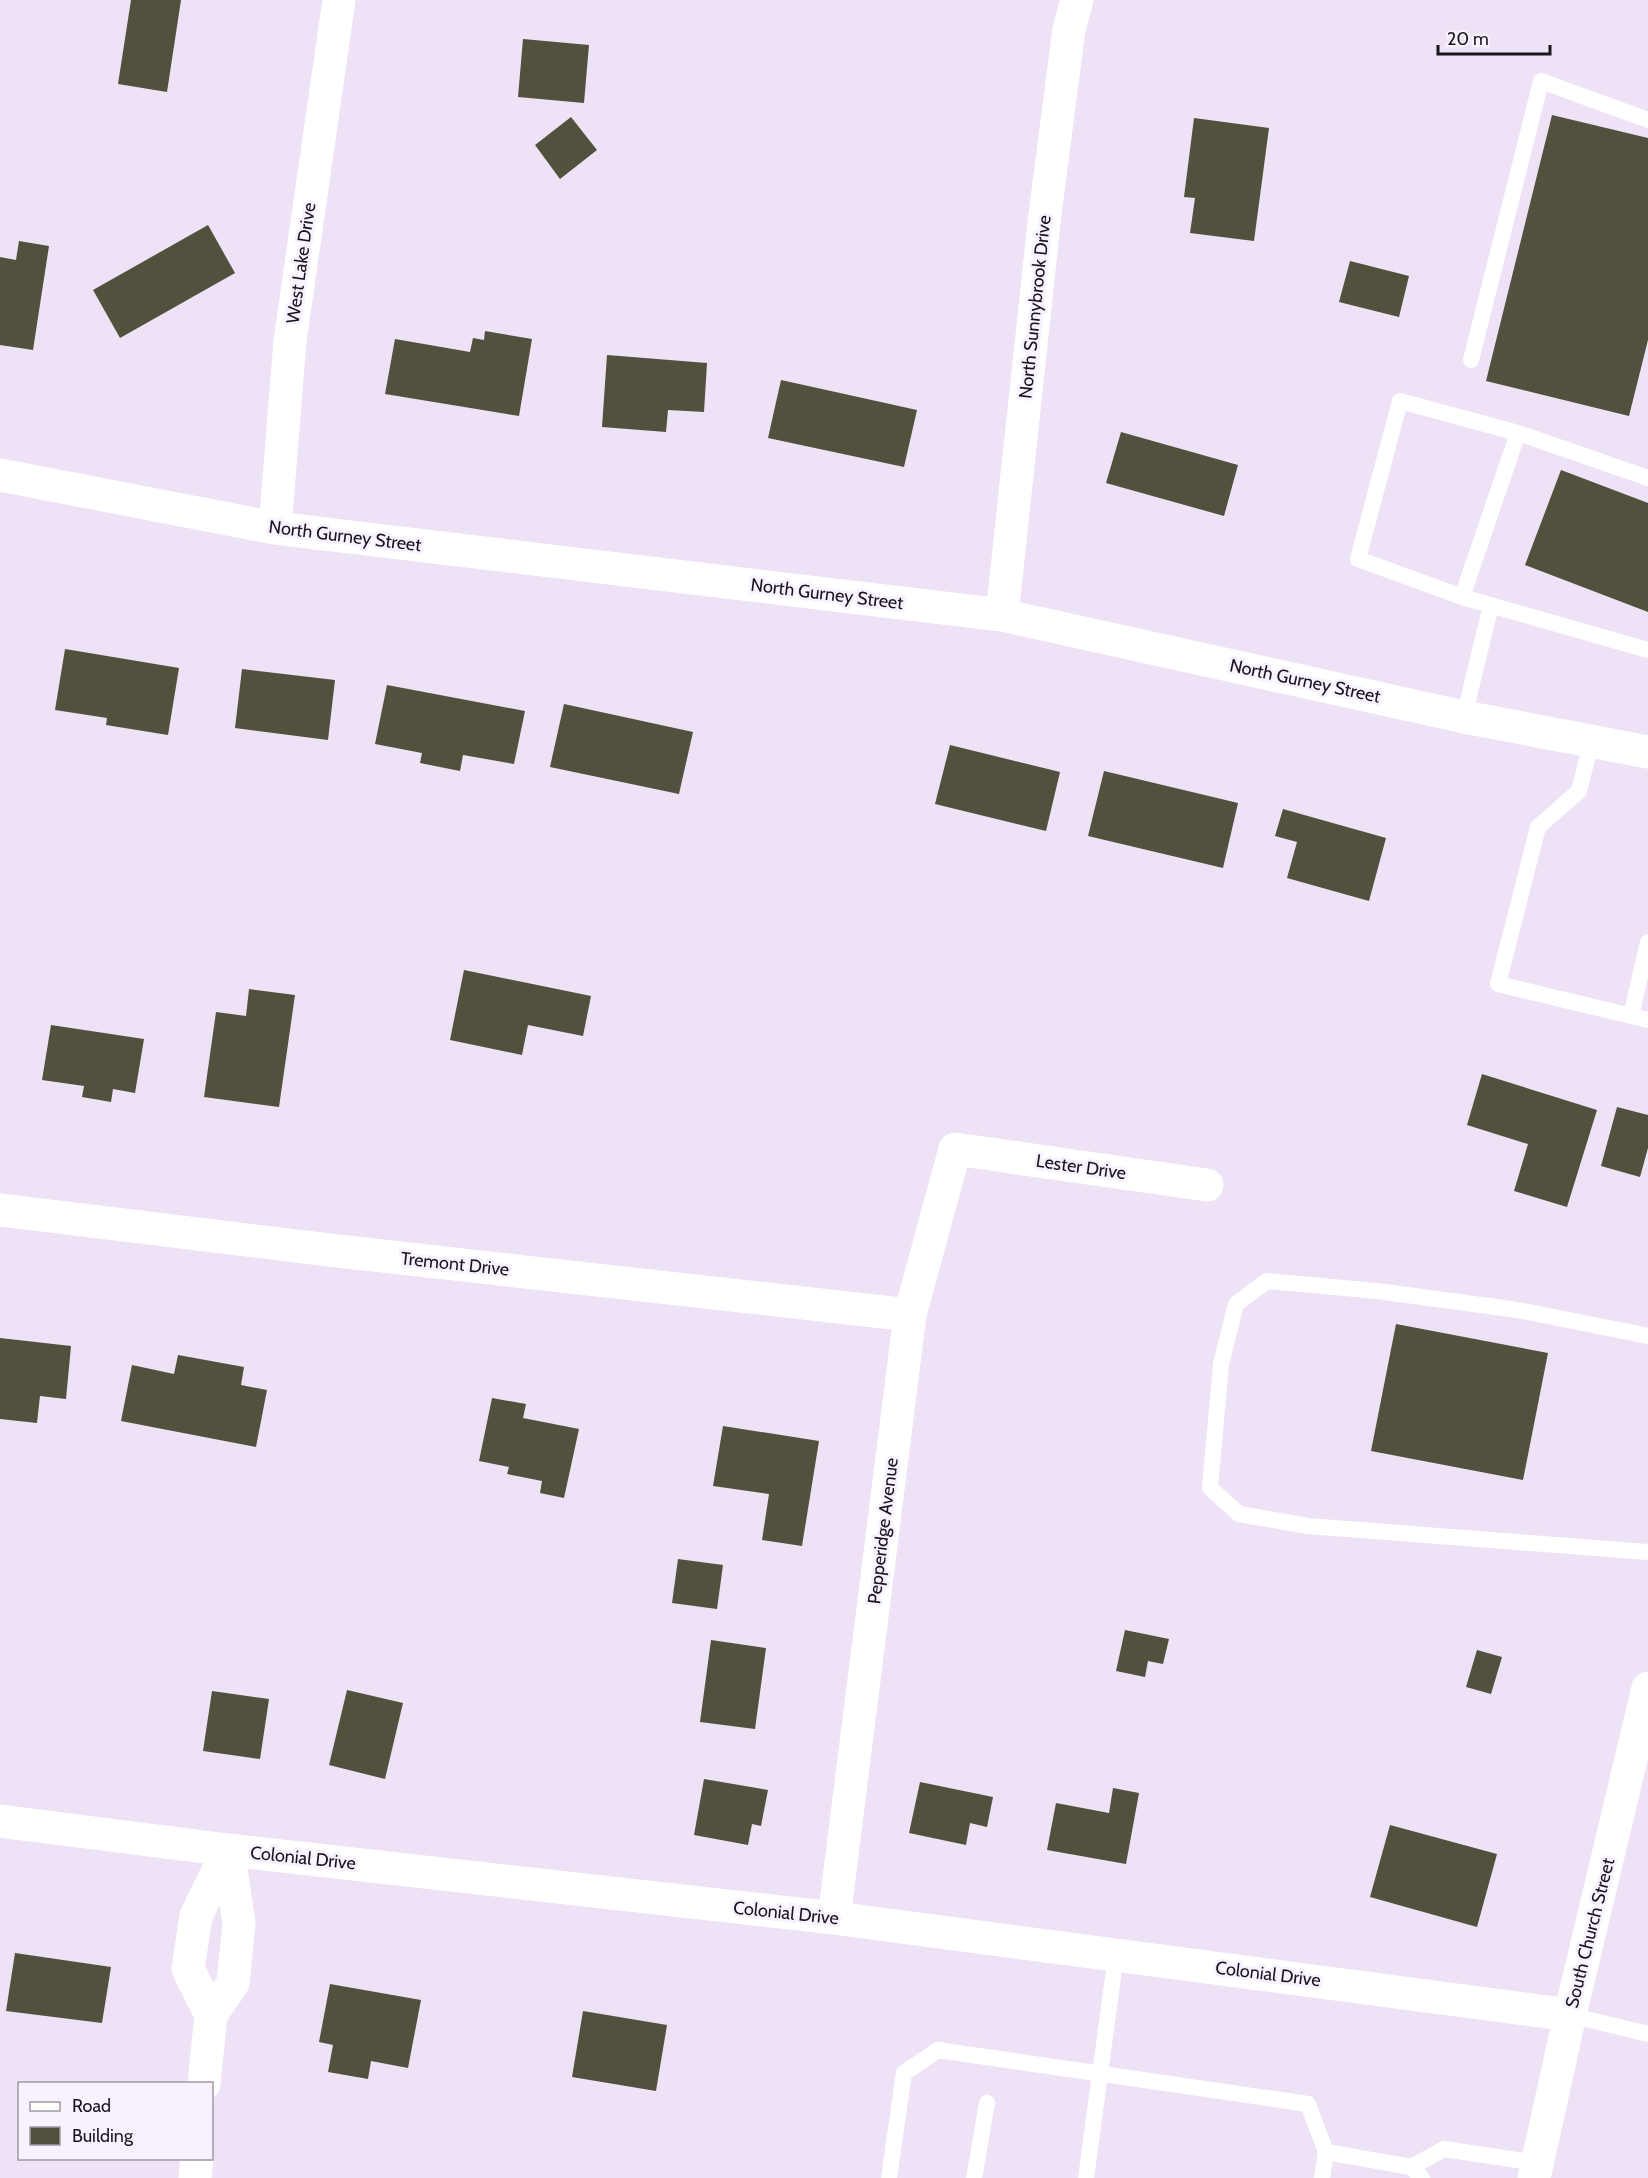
<svg xmlns="http://www.w3.org/2000/svg" width="1648" height="2178" viewBox="0 0 1648 2178" font-family="Cabin,sans-serif">
<style>
.building{fill:#51513e}
.lines{fill:none;stroke-linecap:round;stroke-linejoin:round}
.service{stroke:#fff;stroke-width:16}
.minor{stroke:#fff;stroke-width:33}
.primary{stroke:#fff;stroke-width:33}
.labels{text-anchor:middle;stroke-width:6;stroke-linejoin:round;paint-order:stroke}
.street-label{font-size:18px;fill:#19151c;stroke:#f8f1fe}
</style>
<rect width="100%" height="100%" fill="#ede2f6"/>
<path class="building" d="M131,0H181L167,92L118,84Z
M523,39L589,45L584,103L518,97Z
M1552,115L1648,138V340L1629,416L1486,381Z
M571,117L597,150L560,179L535,145Z
M1194,118L1269,128L1254,241L1190,233L1195,198L1184,197Z
M208,225L235,273L120,338L93,290Z
M19,241L49,246L33,350L0,345V257L16,260Z
M1350,261L1409,276L1399,317L1339,302Z
M485,331L532,339L519,416L385,394L395,339L470,352L473,338L484,340Z
M607,355L707,363L704,412L668,410L666,432L602,427Z
M781,380L917,410L904,467L768,438Z
M1121,432L1238,465L1224,516L1106,483Z
M1561,470L1648,503V612L1525,565Z
M65,649L179,668L168,735L106,725L107,718L55,710Z
M242,669L335,680L328,740L235,728Z
M387,685L525,711L514,764L463,755L460,771L420,763L422,753L375,744Z
M564,704L693,732L679,794L550,767Z
M950,745L1060,772L1046,831L935,804Z
M1104,771L1238,803L1223,868L1088,836Z
M1283,809L1386,838L1369,901L1287,878L1297,842L1275,836Z
M464,970L591,996L583,1036L528,1025L522,1055L450,1040Z
M249,989L295,995L279,1107L204,1097L216,1012L246,1016Z
M51,1025L144,1039L135,1093L113,1089L111,1102L82,1097L84,1086L42,1080Z
M1482,1074L1597,1110L1567,1207L1514,1191L1528,1144L1467,1125Z
M1617,1107L1648,1115V1148L1640,1177L1601,1166Z
M1396,1324L1548,1353L1523,1480L1371,1451Z
M0,1338L71,1346L66,1399L40,1396L37,1423L0,1419Z
M178,1355L244,1367L241,1385L267,1390L256,1447L121,1421L132,1365L174,1374Z
M492,1398L526,1404L523,1418L579,1429L564,1498L540,1493L542,1481L507,1474L509,1467L479,1461Z
M723,1426L819,1441L802,1546L762,1540L769,1494L713,1486Z
M678,1559L723,1565L717,1609L672,1603Z
M1125,1630L1169,1639L1163,1664L1148,1661L1145,1677L1116,1671Z
M711,1640L766,1648L755,1729L700,1722Z
M1477,1650L1502,1657L1491,1694L1466,1687Z
M347,1690L403,1703L385,1779L329,1765Z
M212,1691L269,1699L260,1759L203,1751Z
M704,1779L768,1790L761,1826L752,1824L748,1845L694,1835Z
M920,1782L993,1797L987,1827L970,1823L966,1845L909,1833Z
M1113,1788L1139,1793L1126,1864L1047,1850L1056,1803L1109,1813Z
M1390,1825L1497,1854L1477,1927L1370,1897Z
M15,1953L111,1967L102,2023L6,2011Z
M330,1984L421,2000L408,2068L371,2061L368,2079L328,2072L333,2045L319,2042Z
M583,2011L667,2025L656,2091L572,2077Z"/>
<g class="lines">
<path class="service" d="M1471,360L1541,81L1648,120
M1648,478L1518,433L1462,597L1648,650
M1462,597L1358,559L1400,401L1518,433
M1464,717L1491,605
M1592,740L1579,791L1538,827L1498,984L1648,1020
M1631,1016L1648,942
M1648,1336L1518,1310L1377,1291L1267,1281L1236,1304L1221,1364L1210,1488L1239,1514L1308,1526L1648,1552
M1570,2015L1648,2034
M1326,2152L1411,2167
M889,2178L904,2073L938,2050L1308,2104L1326,2152L1322,2178
M974,2178L987,2103
M1086,2178L1116,1955
M1422,2178L1411,2167L1444,2149L1537,2163"/>
<path class="minor" d="M0,475L275,528L1002,615L1464,717L1648,752
M275,528L290,341L339,0
M1002,615L1045,214L1069,29L1077,0
M0,1210L329,1250L910,1315
M0,1821L228,1850L834,1918L1570,2015
M834,1918L910,1315L955,1149L1207,1185
M211,2015L188,1969L196,1916L228,1850
M204,2084L211,2015L233,1983L239,1923L228,1850
M195,2178L197,2158"/>
<path class="primary" d="M1534,2178L1570,2015L1648,1688"/>
</g>
<g class="labels">
<g class="street-label">
<text transform="translate(301 263) rotate(-82)" y="6">West Lake Drive</text>
<text transform="translate(1035 307) rotate(-84)" y="6">North Sunnybrook Drive</text>
<text transform="translate(345 536) rotate(7)" y="6">North Gurney Street</text>
<text transform="translate(827 594) rotate(7)" y="6">North Gurney Street</text>
<text transform="translate(1305 681) rotate(12)" y="6">North Gurney Street</text>
<text transform="translate(1081 1167) rotate(8)" y="6">Lester Drive</text>
<text transform="translate(455 1264) rotate(6)" y="6">Tremont Drive</text>
<text transform="translate(883 1531) rotate(-83)" y="6">Pepperidge Avenue</text>
<text transform="translate(303 1858) rotate(6)" y="6">Colonial Drive</text>
<text transform="translate(786 1913) rotate(6)" y="6">Colonial Drive</text>
<text transform="translate(1590 1933) rotate(-76)" y="6">South Church Street</text>
<text transform="translate(1268 1974) rotate(7)" y="6">Colonial Drive</text>
</g>
</g>
<rect x="18" y="2082" width="195" height="78" fill="#f8f1fe" stroke="#9f99a4" stroke-width="1.5"/>
<rect x="30" y="2102" width="30" height="9" fill="#ffffff" stroke="#9f99a4" stroke-width="1.5"/>
<text x="72" y="2112" font-size="18" fill="#19151c">Road</text>
<rect x="30" y="2127" width="30" height="18" fill="#51513e" stroke="#9f99a4" stroke-width="1.5"/>
<text x="72" y="2142" font-size="18" fill="#19151c">Building</text>
<path d="M1438 45v9h112v-9" fill="none" stroke="#19151c" stroke-width="3"/>
<text x="1447" y="45" font-size="18" fill="#19151c" stroke="#f8f1fe" stroke-width="4.5" paint-order="stroke">20 m</text>
</svg>
